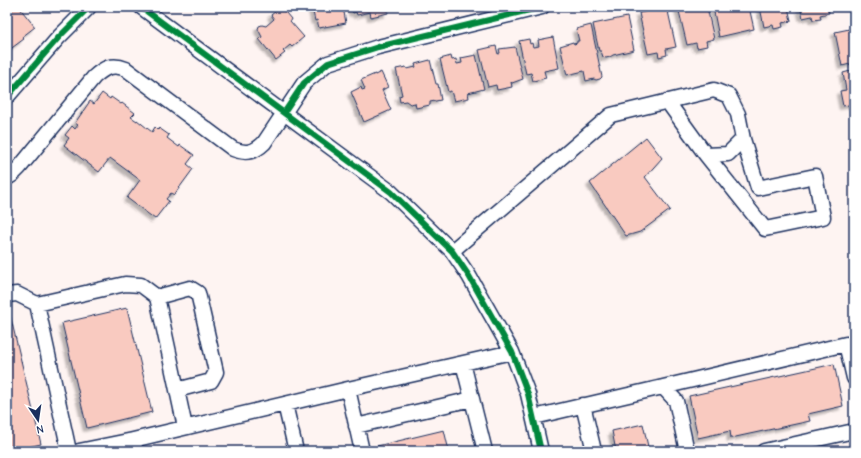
<svg xmlns="http://www.w3.org/2000/svg" width="861" height="458" viewBox="0 0 861 458" font-family="'Comic Neue',sans-serif">
<style>
.building{fill:#f9cac0;stroke:#1b2f5e;filter:url(#shadow)}
.lines{fill:none;stroke-linecap:round;stroke-linejoin:round}
.minor-casing{stroke:#1b2f5e;stroke-width:17}
.minor{stroke:#fff;stroke-width:14}
.cycleway-casing{stroke:#fff;stroke-width:8}
.cycleway{stroke:#00873e;stroke-width:6}
</style>
<defs>
<filter id="shadow"><feDropShadow dx="-3.5" dy="3.5" stdDeviation="1" flood-color="#0004"/></filter>
</defs>
<rect width="100%" height="100%" fill="#fef4f2"/>
<filter id="ink" filterUnits="userSpaceOnUse"><feTurbulence type="fractalNoise" baseFrequency=".025" numOctaves="2"/><feDisplacementMap in="SourceGraphic" scale="8" xChannelSelector="R" yChannelSelector="G"/><feConvolveMatrix kernelMatrix="1 2 1 2 8 2 1 2 1" color-interpolation-filters="sRGB"/></filter>
<g filter="url(#ink)">
<path class="building" d="M7,7H19L35,27L22,37L24,39L9,50L7,48Z
M281,7L291,19L290,21L304,37L292,47L290,45L283,51L285,53L276,60L259,39L262,37L258,29L259,26L262,25L266,26L274,19L271,15Z
M312,7H343L346,23L319,28L317,20L315,21Z
M351,7H387L388,13L371,17L370,12L357,15L356,12L353,13Z
M667,7L676,47L666,49L667,55L659,57L658,52L648,54L639,13Z
M678,7H707L714,39L706,41L707,46L697,48L696,43L687,45Z
M713,7H749L754,29L719,37Z
M760,7H788L791,21L782,23L783,27L774,29L773,25L764,27Z
M800,7H828L829,13L820,15L821,19L813,20L812,16L803,18Z
M627,17L634,50L613,55L610,57L606,58L603,57L601,51H599L593,24Z
M591,25L602,77L600,79L596,80L594,79L586,81L584,71L567,75L560,46L573,42L574,44L577,43V41H579L576,29Z
M854,28V63L842,66L835,32Z
M553,37L559,68L544,71L546,78L533,81L531,73L526,74L519,41L529,39L530,44L532,43L533,47L539,46L538,40Z
M496,46L498,54L500,53L499,49L515,47L523,79L512,83L511,82L512,87L497,90L496,85L488,87L479,50Z
M476,55L484,89L468,93L469,98L454,101L451,91L448,92L440,59L451,56L452,60L456,59L457,64L462,63L461,58Z
M430,60L436,84H438L441,100L430,102V105L416,108L415,103L410,104L406,101L400,102L399,96L402,95L396,69L406,67L407,69L416,67L415,64Z
M854,70V104L843,106L840,91L846,90L843,73Z
M381,72L388,87L382,90L391,110L364,122L351,92L361,87L362,90L365,89L361,80L375,74V75Z
M102,93L110,99L111,97L121,104L122,103L135,113L131,117L137,121V120L152,132L155,127L158,130L159,128L169,135L167,138L179,147L180,145L194,155L187,164L193,169L174,195L171,193L166,199L169,201L155,219L127,198L140,180L110,158L99,172L64,145L69,138L65,135L72,126L75,129L78,125L75,123L90,101L94,104Z
M646,137L662,158L645,177L670,210L640,232L626,236L590,183Z
M7,302L41,444L11,451H7Z
M127,308L152,412L87,428L62,323Z
M834,364L843,406L808,414L810,421L731,438L730,431L698,438L689,396Z
M643,424L649,451H616L612,431Z
M444,430L449,451H379L377,446Z"/>
<g class="lines">
<defs>
<path id="minor" d="M141,7L284,113L391,192L452,251L469,276L512,352L528,394L541,451
M7,97L59,37L89,7
M706,155L765,229L823,217L815,176L758,188L743,139
M7,178L12,175L19,168L94,77C104,68 112,63 126,69L233,149C245,154 254,153 264,143L304,83L328,63L378,47L542,7
M452,251L611,115L714,90L729,96L738,114L743,139L728,154L706,155L667,101
M7,295L17,294L37,304L69,451
M157,297L190,288L198,293L216,372L211,381L177,390
M37,304L125,284L141,285L157,297L185,427
M463,363L485,451
M663,387L846,344L854,378
M285,404L296,451
M583,405L594,451
M534,417L663,387L676,401L687,451
M356,426L472,399
M79,451L133,440
M136,451L133,440L348,389
M362,451L348,389L512,352
M764,451L854,431"/>
</defs>
<use href="#minor" class="minor-casing"/>
<use href="#minor" class="minor"/>
<defs>
<path id="cycleway" d="M141,7L284,113L391,192L452,251L469,276L512,352L528,394L541,451
M7,97L59,37L89,7
M284,113L304,83L328,63L378,47L542,7"/>
</defs>
<use href="#cycleway" class="cycleway-casing"/>
<use href="#cycleway" class="cycleway"/>
</g>
</g>
<rect width="861" height="458" fill="none" stroke="#fff" stroke-width="24"/>
<rect x="12" y="12" width="837" height="434" fill="none" stroke="#1b2f5e" stroke-width="1.5" filter="url(#ink)"/>
<g transform="translate(38 420) rotate(167)" stroke="#ffffff" stroke-width="3" paint-order="stroke">
<path d="M0-3L7 15L0 10L-7 15Z" fill="#1b2f5e"/>
<text y="-6" font-size="11" font-weight="bold" text-anchor="middle" fill="#1b2f5e">N</text>
</g>
</svg>
